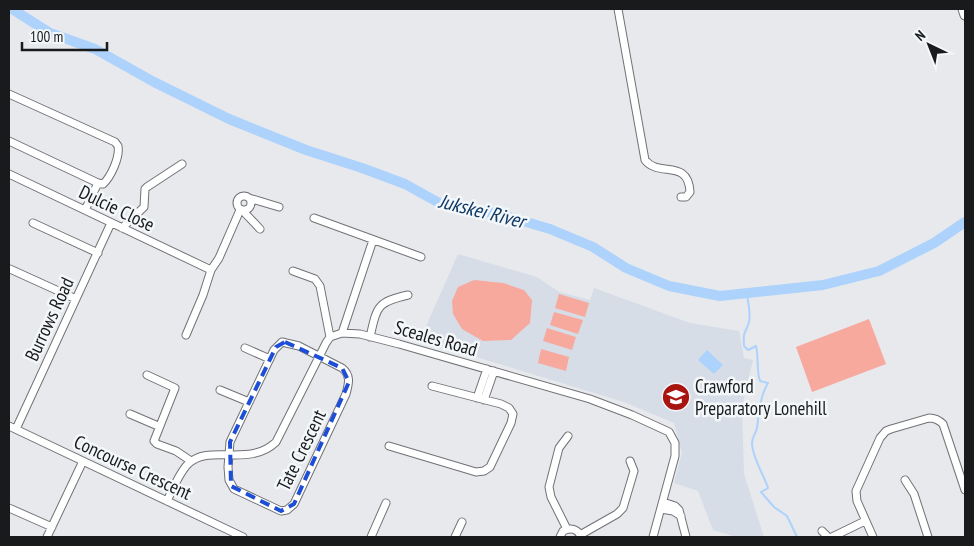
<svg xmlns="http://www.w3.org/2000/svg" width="974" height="546" viewBox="0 0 974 546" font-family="'PT Sans Narrow',sans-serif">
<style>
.built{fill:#d6dde7}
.green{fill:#f7a99e}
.water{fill:#add2fc}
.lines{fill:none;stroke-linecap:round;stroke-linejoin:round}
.stream{stroke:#add2fc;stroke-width:2}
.river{stroke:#add2fc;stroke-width:10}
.minor-casing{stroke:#707275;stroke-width:9}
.secondary-casing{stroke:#707275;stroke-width:11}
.minor{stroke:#fff;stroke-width:7}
.secondary{stroke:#fff;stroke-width:9}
.marked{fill:none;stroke:#1d4ed8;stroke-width:4;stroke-dasharray:10 6;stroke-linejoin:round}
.labels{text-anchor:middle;stroke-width:5;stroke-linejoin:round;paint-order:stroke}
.street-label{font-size:19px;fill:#191a1b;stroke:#f4f7fa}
.poi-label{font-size:19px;fill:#191a1b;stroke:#f4f7fa;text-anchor:start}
.water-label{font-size:20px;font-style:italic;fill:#0f3a66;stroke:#f4f7fa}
</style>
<rect width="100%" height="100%" fill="#e7e9ed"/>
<path class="built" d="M458,254L537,277L559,292L590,300L594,288L690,323L739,331L744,358L753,360L742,407L744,474L764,537H736L713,530L698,491L674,483L682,453L674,423L624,402L420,340Z"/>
<path class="green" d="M474,280L503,283L524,290L532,300L530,323L511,340L483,341L462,329L453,314L452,301L458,287Z
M559,294L589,303L585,317L555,308Z
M554,312L583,320L578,334L550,325Z
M869,319L886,364L812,392L796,347Z
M547,328L576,337L572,350L543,341Z
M541,349L569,357L566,371L538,363Z"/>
<path class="water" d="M707,350L723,365L714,374L698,360Z"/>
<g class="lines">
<path class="stream" d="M747,294C748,303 751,313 749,322C745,335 743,330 744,346L748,350L756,346C759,359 756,369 760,381L768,383C760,396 759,413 757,428C756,433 752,438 752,443C752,457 764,475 768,488L761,492L774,507L787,516L797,537"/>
<path class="river" d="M12,9L50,33L95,49L154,82L229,119L306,150L362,168L405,184L441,204L499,214L550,229L593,247L626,268L669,286L720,296L823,285L879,271L934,243L965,222"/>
<defs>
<path id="minor" d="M618,9L645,160C659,178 688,158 690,192L686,197H681
M9,94L115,142L118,146C120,157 111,177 103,184L98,183L85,210
M9,141L98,183
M9,174L211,270
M237 203a7 7 0 1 1 14 0a7 7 0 1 1-14 0Z
M249,198L279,207
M243,211L260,229
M314,218L421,257
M33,223L98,253
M122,228L144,207L145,189L147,187L182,164
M10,269L76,299
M293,271L315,279L320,286L330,337
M342,333L373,240
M186,335L203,295L211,270L219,258L240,210
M370,337C377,306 377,302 408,295
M282,342L299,346L342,368C351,375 349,383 346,394L294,504L287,510L281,511L234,489L229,480L228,467L230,442L274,350Z
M245,348L270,359
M147,375L175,388L154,441L157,444L176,451L191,461
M220,390L249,402
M477,398L487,369
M484,400L494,371
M130,414L158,426
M9,426L243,537
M16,429L111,223
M389,446L476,472L484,471L490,467L511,423L513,414L509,408L501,404L432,386
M905,480L914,494L928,537
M167,501C173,489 179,473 188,464C210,443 249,468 276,442L326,343L330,337L342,333L360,334L399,344L590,399L632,415L669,432L675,443V456L653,537
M663,502L675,506L679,510L686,537
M9,508L52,527
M661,509L673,511L681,516
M567,529L551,497L549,487L559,448L568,436
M822,531L828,537
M580,535L617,514L623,508L634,471L630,461
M47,537L83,461
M371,537L386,503
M455,537L462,522
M560,537L563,531C571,527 578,529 581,537
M832,537L865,521
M873,537L857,501L856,491L880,438L886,431L891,429L929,418C935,418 939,420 943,424L965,490"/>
<path id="secondary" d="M963,9L965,15"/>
</defs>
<use href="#minor" class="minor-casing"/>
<use href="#secondary" class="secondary-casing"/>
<use href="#minor" class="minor"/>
<use href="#secondary" class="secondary"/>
</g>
<path class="marked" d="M285,342L342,368L349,382L294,504L281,511L231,486L230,442L276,347Z"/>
<defs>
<symbol id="school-disc" viewBox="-11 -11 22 22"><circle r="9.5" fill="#a8150f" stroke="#f4f7fa"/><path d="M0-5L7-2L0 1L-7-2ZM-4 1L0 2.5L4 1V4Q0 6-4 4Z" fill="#fff"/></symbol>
</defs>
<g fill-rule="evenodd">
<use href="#school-disc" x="660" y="381" width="32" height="32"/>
</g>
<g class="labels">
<g class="street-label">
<text transform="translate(117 208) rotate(26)" y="7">Dulcie Close</text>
<text transform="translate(49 319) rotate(-65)" y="7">Burrows Road</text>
<text transform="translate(436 338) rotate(16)" y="7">Sceales Road</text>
<text transform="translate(301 450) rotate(-64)" y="7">Tate Crescent</text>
<text transform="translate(133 467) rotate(25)" y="7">Concourse Crescent</text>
</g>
<g class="poi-label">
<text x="695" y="393">Crawford<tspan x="695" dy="22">Preparatory Lonehill</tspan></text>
</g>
<g class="water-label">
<text transform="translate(482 211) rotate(14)" y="7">Jukskei River</text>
</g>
</g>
<rect width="974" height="546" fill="none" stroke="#191a1b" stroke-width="20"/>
<g transform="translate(929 45) rotate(317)" stroke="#f4f7fa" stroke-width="4" paint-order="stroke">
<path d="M0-4L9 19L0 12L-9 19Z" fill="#191a1b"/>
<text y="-8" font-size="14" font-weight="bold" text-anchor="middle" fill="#191a1b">N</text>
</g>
<path d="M22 42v8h85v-8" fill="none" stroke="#191a1b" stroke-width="2.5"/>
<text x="30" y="42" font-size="15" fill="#191a1b" stroke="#f4f7fa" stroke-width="4" paint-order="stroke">100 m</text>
</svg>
